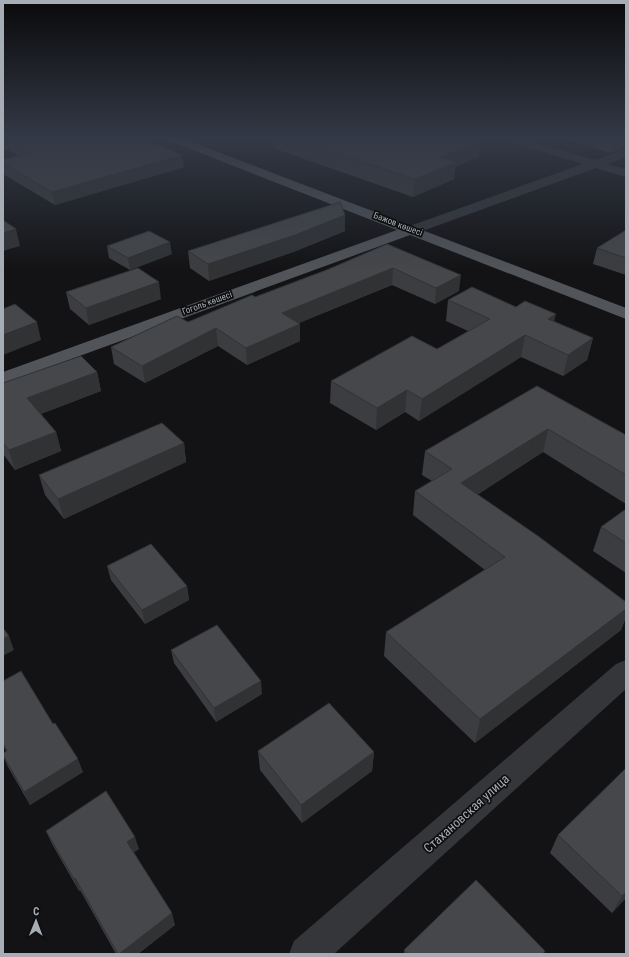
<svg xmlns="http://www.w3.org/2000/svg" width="629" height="957" viewBox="0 0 629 957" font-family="'Roboto Condensed',sans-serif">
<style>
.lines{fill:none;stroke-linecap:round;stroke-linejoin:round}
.minor{fill:#343639;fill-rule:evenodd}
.major{fill:#515458;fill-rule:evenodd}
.wall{fill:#3b3d40}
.shaded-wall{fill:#303234}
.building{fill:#45474a;stroke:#303234}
.labels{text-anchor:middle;stroke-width:3.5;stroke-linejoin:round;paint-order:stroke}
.far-street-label{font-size:9px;fill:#a6adb4;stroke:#0e0e0f}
.near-street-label{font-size:13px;fill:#a6adb4;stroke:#0e0e0f}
</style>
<rect width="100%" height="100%" fill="#131315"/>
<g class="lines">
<path class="minor" d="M39,137H60L58,139L3,151V145Z
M497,137H515L595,160L626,149V157L608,164L626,169V177L596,168L417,233L412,234L407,233L405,230L407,227L583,164L499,139Z
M626,660V689L334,954H289L294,941L616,664Z"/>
<path class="major" d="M163,137H179L626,308V319L410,235L3,384V372L397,230L165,139Z"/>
</g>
<path class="wall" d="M3,137L184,167L55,205L3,174V160L18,156L10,151L8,142L3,143Z
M273,137H472L479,156L455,167L454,179L413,197L273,148Z
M556,137H626L611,153Z
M345,215V231L296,251L209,281L190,268L188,251Z
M626,230V275L593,264L597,248Z
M387,244L459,291L435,304L392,285L299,323L300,341L247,365L218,346L145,383L114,364L111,347L188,322L255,297L329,269Z
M107,246L172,254L130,270L109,258Z
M66,292L161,299L89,325L70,309Z
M448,300L516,307L554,321L593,338L587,360L563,376L521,357L419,421L405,412L376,430L330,403L331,381L437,349L468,331L446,321Z
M97,372L101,391L41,414L56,432L61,451L15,470L3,454V383Z
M537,386L626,435V504L543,452L477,495L626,602V617L621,630L475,743L384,656L386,632L485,570L413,515L415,491L432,481L422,475L425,451Z
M184,443L186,462L64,519L45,495L39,475Z
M626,509V573L593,551L601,527Z
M107,566L187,586L189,600L145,624L111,580Z
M171,650L262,694L216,722L174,663Z
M3,681L83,772L30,805L8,767L3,756L6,751L3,745Z
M258,751L374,752L372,771L302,823L260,770Z
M46,831L139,849L134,852L175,925L138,954H116L80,890L79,891L52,844Z
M558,835L626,898L612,913L550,853Z
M404,950L544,954H404Z"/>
<path class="shaded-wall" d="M3,137H33L7,139L8,142L3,143Z
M481,140L479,156L455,167L454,179L413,197L415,179L440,157Z
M626,140V148L611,153L613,144Z
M182,155L184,167L55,205L52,192Z
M345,215V231L296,251L209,281L208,264Z
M16,229L20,246L3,251V233Z
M170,242L172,254L130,270L128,258Z
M393,268L392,285L282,330V313Z
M461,275L459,291L435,304L436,288Z
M159,282L161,299L89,325L86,308Z
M556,314L551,335L548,319Z
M37,322L41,340L3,355V335Z
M300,324V341L247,365L246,348Z
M216,328L218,346L145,383L142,366Z
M525,335L521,357L419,421L422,399Z
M593,338L587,360L563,376L568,355Z
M97,372L101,391L32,417L27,398Z
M407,390L405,412L376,430L377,408Z
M548,429L543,452L457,507L461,483Z
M56,432L61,451L15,470L9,450Z
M184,443L186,462L64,519L58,499Z
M187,586L189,600L145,624L142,610Z
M626,609V617L621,630L475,743L480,719Z
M9,636L14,650L3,656V639Z
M261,681L262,694L216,722L214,708Z
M374,752L372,771L302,823L301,805Z
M78,759L83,772L30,805L24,792Z
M135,837L139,849L131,854L127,842Z
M75,878L80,890L79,891L74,879Z
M626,892V898L612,913L622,896Z
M172,913L175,925L138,954H119Z"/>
<path class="building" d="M17,137H138L182,155L52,192L3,163V160L29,153L7,139Z
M288,137H472L481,140L440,157L456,162L415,179Z
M588,137H626V140L613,144Z
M340,202L345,215L295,235L208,264L188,251Z
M3,220L16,229L3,233Z
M626,230V258L597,248Z
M149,231L170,242L128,258L107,246Z
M387,244L461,275L436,288L393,268L282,313L300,324L246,348L216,328L142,366L111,347L177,316L188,322L252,295L255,297L329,269Z
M138,268L159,282L86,308L66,292Z
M472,287L516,307L525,301L556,314L548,319L593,338L568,355L525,335L422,399L407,390L377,408L331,381L412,336L437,349L490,319L448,300Z
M15,304L37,322L3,335V309Z
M81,356L97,372L27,398L56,432L9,450L3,443V383Z
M537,386L626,435V475L548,429L461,483L538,536L626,602V609L480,719L386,632L505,557L415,491L452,469L425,451Z
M162,423L184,443L58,499L39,475Z
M626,509V543L601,527Z
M151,544L187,586L142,610L107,566Z
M217,625L261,681L214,708L171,650Z
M3,628L9,636L3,639Z
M21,671L53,724L55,723L78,759L24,792L3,755V753L7,751L3,743V681Z
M329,703L374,752L301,805L258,751Z
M626,768V892L622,896L558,835Z
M106,791L135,837L127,842L172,913L119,954H118L75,878L74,879L46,831Z
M476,880L545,951L543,954H408L404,950Z"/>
<linearGradient id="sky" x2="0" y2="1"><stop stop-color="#0a0a0c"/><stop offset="0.51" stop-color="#333946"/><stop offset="1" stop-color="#333946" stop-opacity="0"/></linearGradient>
<rect width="629" height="271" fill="url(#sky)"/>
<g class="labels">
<g class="far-street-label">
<text transform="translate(398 224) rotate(21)" y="3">Бажов көшесі</text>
<text transform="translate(207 303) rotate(-20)" y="3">Гоголь көшесі</text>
</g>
<g class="near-street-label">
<text transform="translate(466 813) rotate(-42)" y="5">Стахановская улица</text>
</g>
</g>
<rect width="629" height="957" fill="none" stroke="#a6adb4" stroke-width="8"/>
<g transform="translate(36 921) rotate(1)" stroke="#0e0e0f" stroke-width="3" paint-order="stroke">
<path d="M0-3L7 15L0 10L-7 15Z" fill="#a6adb4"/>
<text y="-6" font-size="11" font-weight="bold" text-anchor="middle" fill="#a6adb4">С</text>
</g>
</svg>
